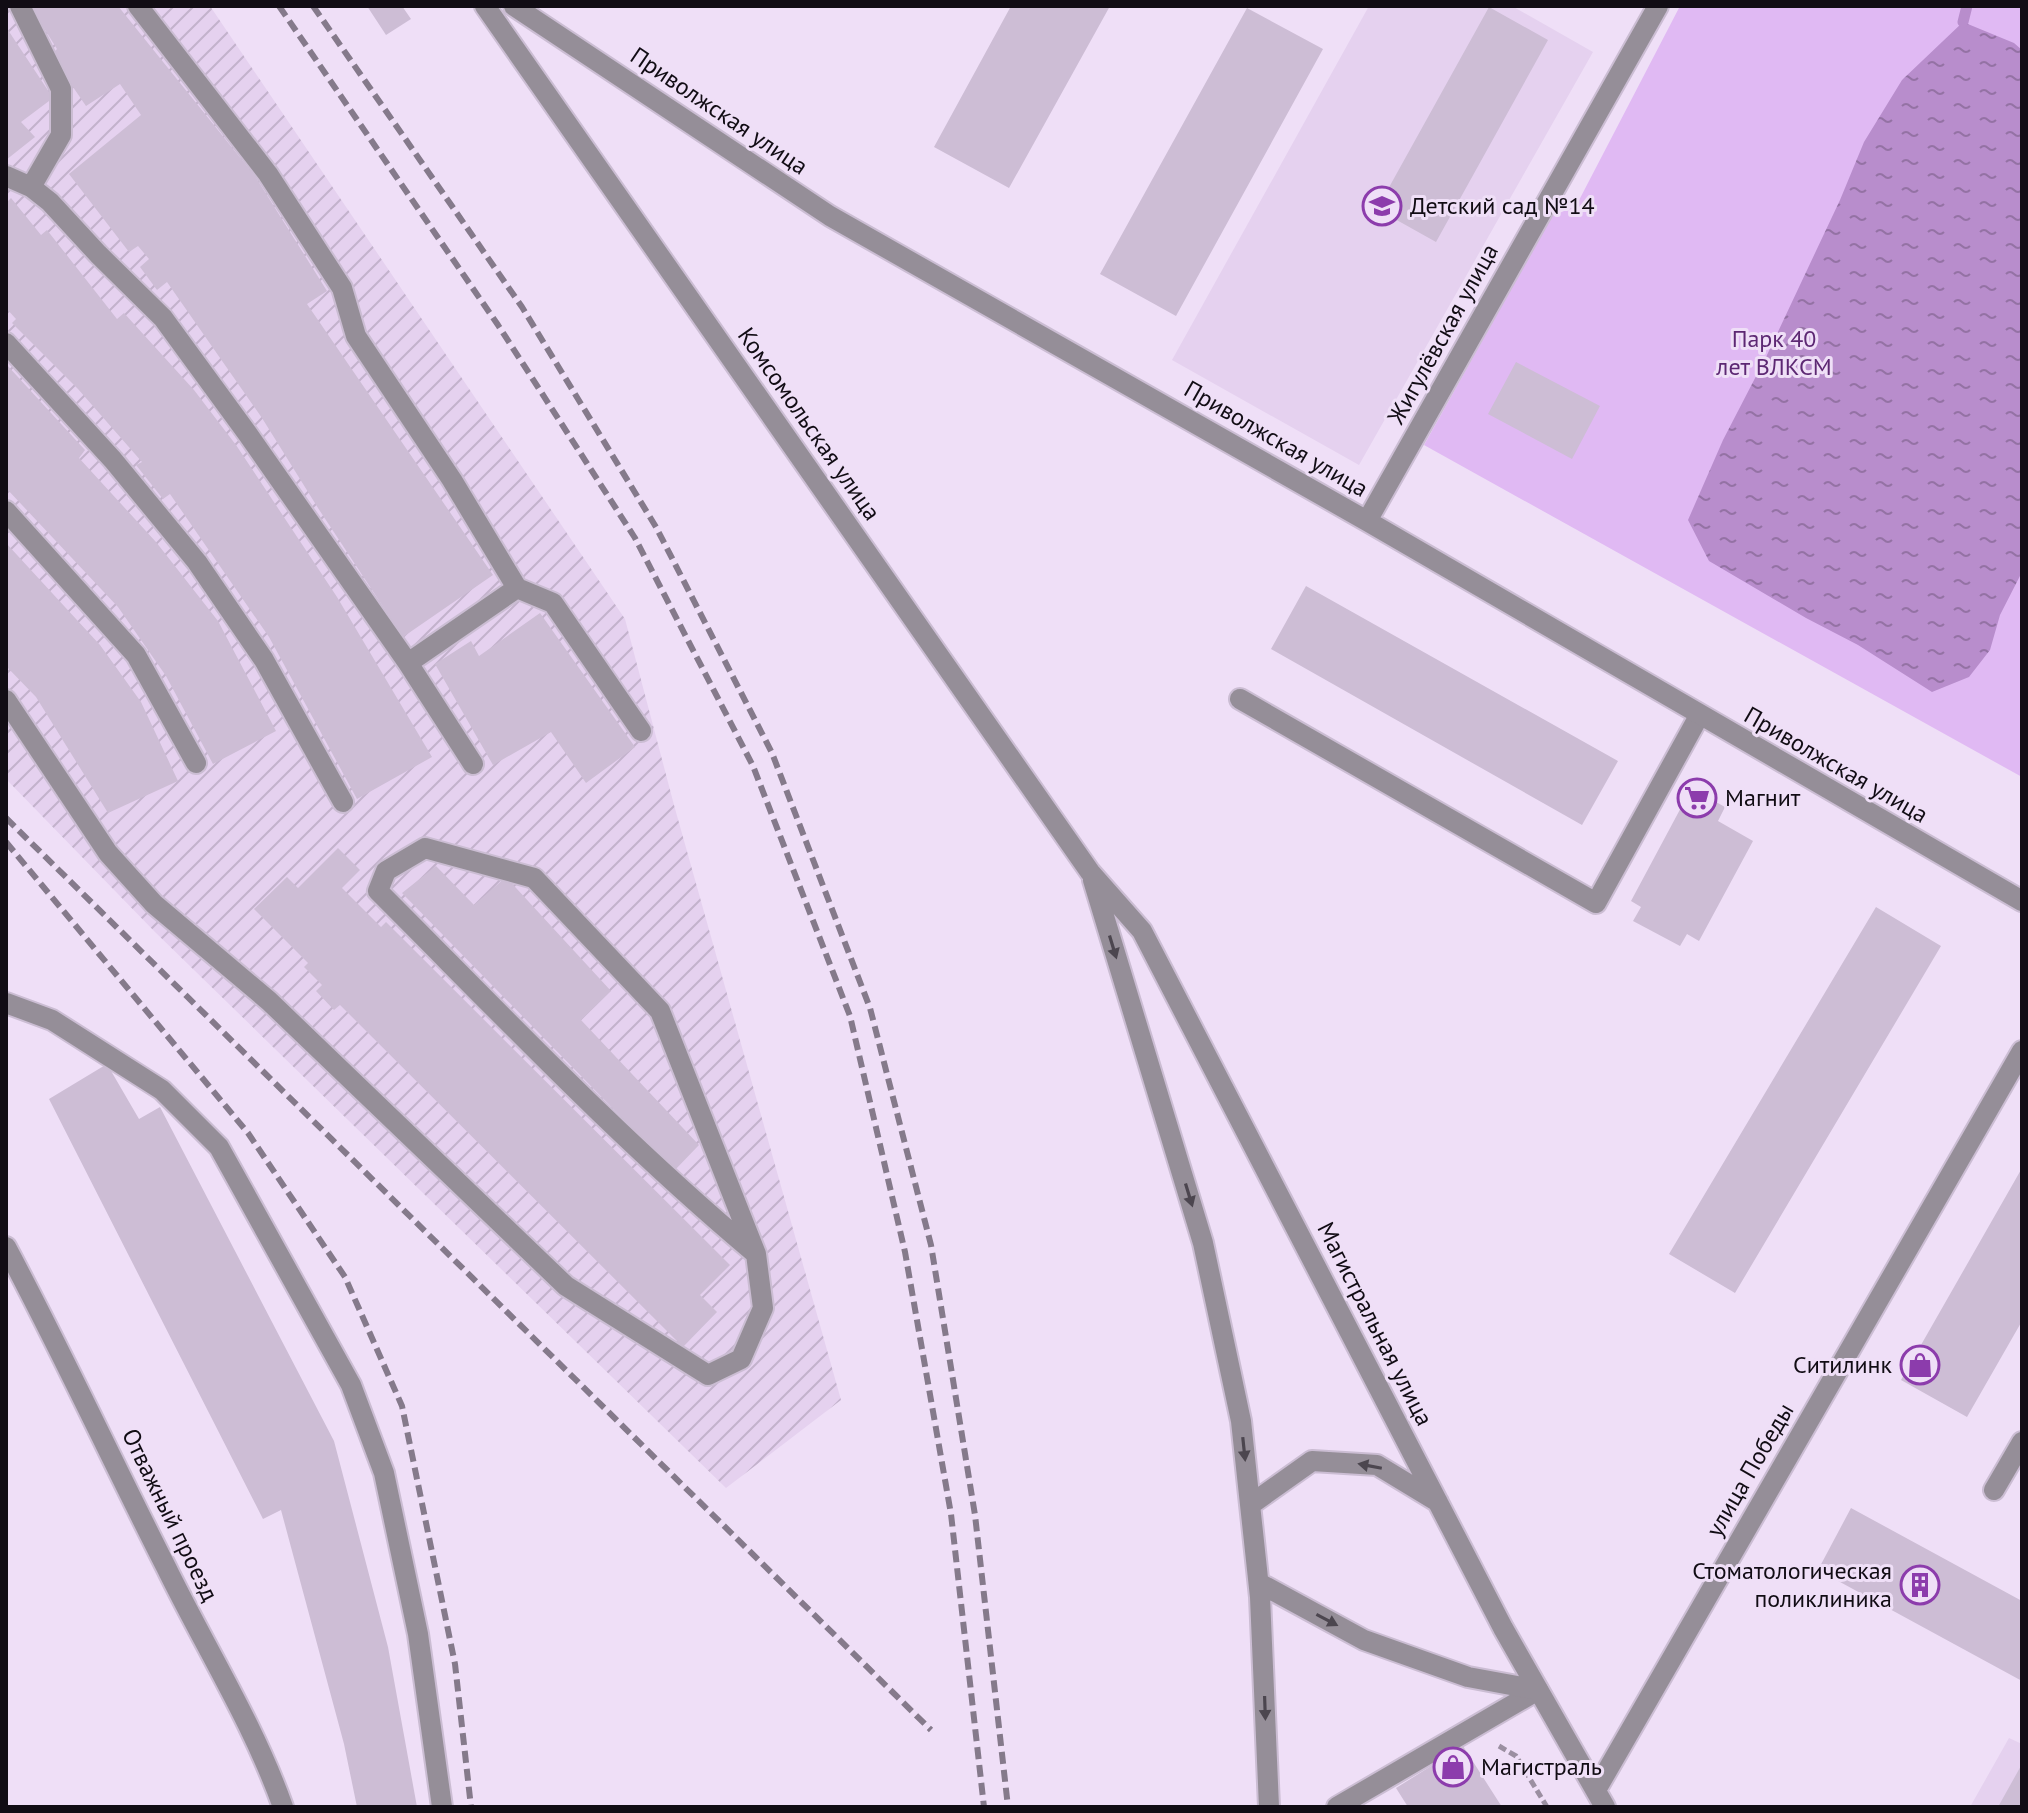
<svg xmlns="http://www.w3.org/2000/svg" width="2028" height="1813" viewBox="0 0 2028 1813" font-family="'PT Sans',sans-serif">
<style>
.built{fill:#e5d1ef}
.industrial{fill:url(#industrial-furrows)}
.park{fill:#e0b9f3}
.water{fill:url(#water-ripples)}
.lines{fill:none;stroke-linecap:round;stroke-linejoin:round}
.stream{stroke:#b88dcc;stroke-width:11}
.building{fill:#cdbdd5}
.service-casing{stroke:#cbbdd3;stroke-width:24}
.minor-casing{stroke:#cbbdd3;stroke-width:24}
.path{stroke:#9b8fa1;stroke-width:5;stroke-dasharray:8 4;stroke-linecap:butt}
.service{stroke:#958e98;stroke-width:20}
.minor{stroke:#958e98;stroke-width:20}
.rail{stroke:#857a8b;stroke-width:6;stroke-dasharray:12 6;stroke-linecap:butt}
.oneway{fill:#4c464f}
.labels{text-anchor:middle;stroke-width:6;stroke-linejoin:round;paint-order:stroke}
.street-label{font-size:24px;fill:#110c14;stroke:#efdff7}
.poi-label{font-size:24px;fill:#110c14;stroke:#efdff7;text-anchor:start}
.park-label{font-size:24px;fill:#5d2873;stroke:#efdff7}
</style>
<defs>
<pattern id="industrial-furrows" width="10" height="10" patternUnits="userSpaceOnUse" patternTransform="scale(2)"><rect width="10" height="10" fill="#e5d1ef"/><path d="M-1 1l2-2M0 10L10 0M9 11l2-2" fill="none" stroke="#c3b2cc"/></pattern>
<pattern id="water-ripples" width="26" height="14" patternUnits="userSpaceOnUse" patternTransform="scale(2)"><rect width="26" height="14" fill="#b88dcc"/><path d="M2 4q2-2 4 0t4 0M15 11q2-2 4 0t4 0" fill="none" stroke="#9472a4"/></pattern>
</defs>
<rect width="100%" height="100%" fill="#efdff7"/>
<path class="built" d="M1369,6H1512L1593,52L1359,465L1172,360Z
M2009,1738L2022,1744V1807H1970Z"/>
<path class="industrial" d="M6,6H210L625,619L674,805L841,1400L726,1488L155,932L6,779Z"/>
<path class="park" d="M1680,6H2022V777L1424,445L1552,216L1576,206Z"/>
<path class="water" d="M1963,22L2014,43L2022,50V572L2000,615L1990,650L1969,677L1932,692L1858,645L1806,618L1709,561L1688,520L1723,440L1767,355L1840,200L1864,142L1902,80Z"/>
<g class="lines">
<path class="stream" d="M1963,22L1967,6"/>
</g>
<path class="building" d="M37,6H118L255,176L327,291L307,304L493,575L403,637L318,508L262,418L167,282L157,290L140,267L149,259L138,246L129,252L69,174L141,115L120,84L86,106L51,55L57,49L32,9Z
M367,6H402L411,19L386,35Z
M1011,6H1110L1009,188L934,147Z
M1489,7L1548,40L1436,242L1377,209Z
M1247,8L1323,49L1176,316L1100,274Z
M6,27L53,98L21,122L35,137L6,160Z
M11,198L41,235L47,230L117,319L124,313L194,390L236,445L337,597L432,757L357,799L269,637L170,494L163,499L136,465L142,462L78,389L12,323L16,319L6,308V203Z
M1516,362L1600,406L1572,459L1488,414Z
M6,364L85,450L79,458L156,542L218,621L276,731L213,764L166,676L118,607L6,488Z
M6,543L100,645L141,702L178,781L108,813L36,697L6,666Z
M1306,586L1618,761L1582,825L1271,649Z
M540,613L635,747L586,783L551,732L493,765L435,664L471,641L479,656Z
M1707,797L1725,807L1718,821L1753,841L1699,941L1687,934L1680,946L1633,921L1641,907L1631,901L1684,802L1700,810Z
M338,848L360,870L342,888L381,927L386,922L730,1265L700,1295L717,1312L683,1347L340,1005L334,1010L316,991L322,985L304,967L308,963L254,909L287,877L298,888Z
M436,866L474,905L506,877L611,991L581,1020L699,1145L674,1171L402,893Z
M1876,907L1941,946L1735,1293L1669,1254Z
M107,1064L139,1119L160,1107L334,1441L388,1647L417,1807H357L344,1744L281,1510L263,1519L49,1099Z
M2022,1168V1321L1967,1417L1901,1380Z
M1851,1508L2022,1601V1681L1818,1570Z
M1463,1746L1502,1807H1408L1396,1788Z
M2022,1764V1807H1998Z"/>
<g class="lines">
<defs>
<path id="service" d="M20,6L61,89V135L31,187
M138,6L268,174L342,288L356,336L452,480L517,588L408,663L473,764
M6,176L31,187L50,202L98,254L163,318L247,433L408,663
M6,343L113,460L197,562L264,660L343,802
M6,511L136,655L196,763
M517,588L553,603L641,731
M1240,699L1596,903L1699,716
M6,700L108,853L154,904L269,1001L566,1286L708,1375L741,1359L763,1308L756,1254L660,1011L534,878L425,848L386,871L378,891C502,1015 622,1142 756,1254
M6,1003L52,1020L162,1090L219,1147L351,1385L384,1473L418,1634L442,1807
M1994,1490L2022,1442
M1337,1807L1538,1690"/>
<path id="minor" d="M485,6L1090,872L1142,931L1503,1628L1605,1807
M514,6L830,216L1367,521L2022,901
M1367,521L1658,6
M1093,880L1203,1243L1241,1421L1260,1597L1269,1807
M6,1247C62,1352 112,1461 166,1567C205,1647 253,1723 283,1807
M1250,1505L1312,1461L1377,1465L1438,1502
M1259,1583L1364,1640L1468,1677L1538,1690
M1596,1790L2022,1051"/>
</defs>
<use href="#service" class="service-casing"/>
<use href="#minor" class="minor-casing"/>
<path class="path" d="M1499,1746L1516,1756L1547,1807"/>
<use href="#service" class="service"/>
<use href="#minor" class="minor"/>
<path class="rail" d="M279,6L498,325L635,538L753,766L850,1016L905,1252L951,1514L984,1807
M313,6L522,307L656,527L772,753L870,1008L931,1245L975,1515L1008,1807
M6,818L931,1730
M6,842L248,1133L345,1277L402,1406L455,1664L471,1807"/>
</g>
<defs><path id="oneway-solid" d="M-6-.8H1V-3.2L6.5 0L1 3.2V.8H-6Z" transform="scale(2)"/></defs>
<g class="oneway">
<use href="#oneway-solid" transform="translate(1113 947) rotate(73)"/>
<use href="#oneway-solid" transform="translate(1189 1195) rotate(73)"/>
<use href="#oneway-solid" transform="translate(1244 1449) rotate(84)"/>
<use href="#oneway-solid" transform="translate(1370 1466) rotate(-169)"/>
<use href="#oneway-solid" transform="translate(1327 1620) rotate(28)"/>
<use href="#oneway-solid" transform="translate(1265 1708) rotate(88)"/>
</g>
<defs>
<symbol id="school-ring" viewBox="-11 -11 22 22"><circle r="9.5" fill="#efdff7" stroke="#8c3cac" stroke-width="1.5"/><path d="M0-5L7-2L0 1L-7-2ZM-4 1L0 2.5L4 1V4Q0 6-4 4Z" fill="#8c3cac"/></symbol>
<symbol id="supermarket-ring" viewBox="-11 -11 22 22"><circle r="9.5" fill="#efdff7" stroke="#8c3cac" stroke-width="1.5"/><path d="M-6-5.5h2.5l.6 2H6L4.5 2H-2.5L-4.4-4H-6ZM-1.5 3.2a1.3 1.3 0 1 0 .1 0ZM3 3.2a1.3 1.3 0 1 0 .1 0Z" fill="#8c3cac"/></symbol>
<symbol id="shop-ring" viewBox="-11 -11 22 22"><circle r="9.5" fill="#efdff7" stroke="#8c3cac" stroke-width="1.5"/><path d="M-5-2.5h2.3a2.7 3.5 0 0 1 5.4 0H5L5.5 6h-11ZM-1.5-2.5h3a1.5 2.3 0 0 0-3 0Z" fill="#8c3cac"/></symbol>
<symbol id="building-ring" viewBox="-11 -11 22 22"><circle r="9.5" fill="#efdff7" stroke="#8c3cac" stroke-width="1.5"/><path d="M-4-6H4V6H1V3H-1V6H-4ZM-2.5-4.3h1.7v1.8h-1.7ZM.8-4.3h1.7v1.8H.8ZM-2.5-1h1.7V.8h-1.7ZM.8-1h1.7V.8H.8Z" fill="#8c3cac"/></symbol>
</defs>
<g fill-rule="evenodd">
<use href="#school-ring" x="1360" y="184" width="44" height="44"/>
<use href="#supermarket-ring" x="1675" y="776" width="44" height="44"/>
<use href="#shop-ring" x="1898" y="1343" width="44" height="44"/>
<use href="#building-ring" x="1898" y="1563" width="44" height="44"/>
<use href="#shop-ring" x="1431" y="1745" width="44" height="44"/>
</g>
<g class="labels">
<g class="street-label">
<text transform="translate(719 111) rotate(34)" y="8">Приволжская улица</text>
<text transform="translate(1443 334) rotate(-61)" y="8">Жигулёвская улица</text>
<text transform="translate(809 424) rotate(55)" y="8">Комсомольская улица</text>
<text transform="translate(1276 439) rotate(30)" y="8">Приволжская улица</text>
<text transform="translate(1836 765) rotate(30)" y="8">Приволжская улица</text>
<text transform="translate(1375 1324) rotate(63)" y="8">Магистральная улица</text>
<text transform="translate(1750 1470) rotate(-60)" y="8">улица Победы</text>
<text transform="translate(170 1515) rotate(64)" y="8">Отважный проезд</text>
</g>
<g class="poi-label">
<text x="1410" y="214">Детский сад №14</text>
<text x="1725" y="806">Магнит</text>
<text x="1892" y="1373" text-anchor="end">Ситилинк</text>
<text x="1892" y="1579" text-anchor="end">Стоматологическая<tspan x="1892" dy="28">поликлиника</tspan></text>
<text x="1481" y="1775">Магистраль</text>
</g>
<g class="park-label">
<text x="1774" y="347">Парк 40<tspan x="1774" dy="28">лет ВЛКСМ</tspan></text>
</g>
</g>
<rect width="2028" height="1813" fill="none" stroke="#110c14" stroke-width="16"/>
</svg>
